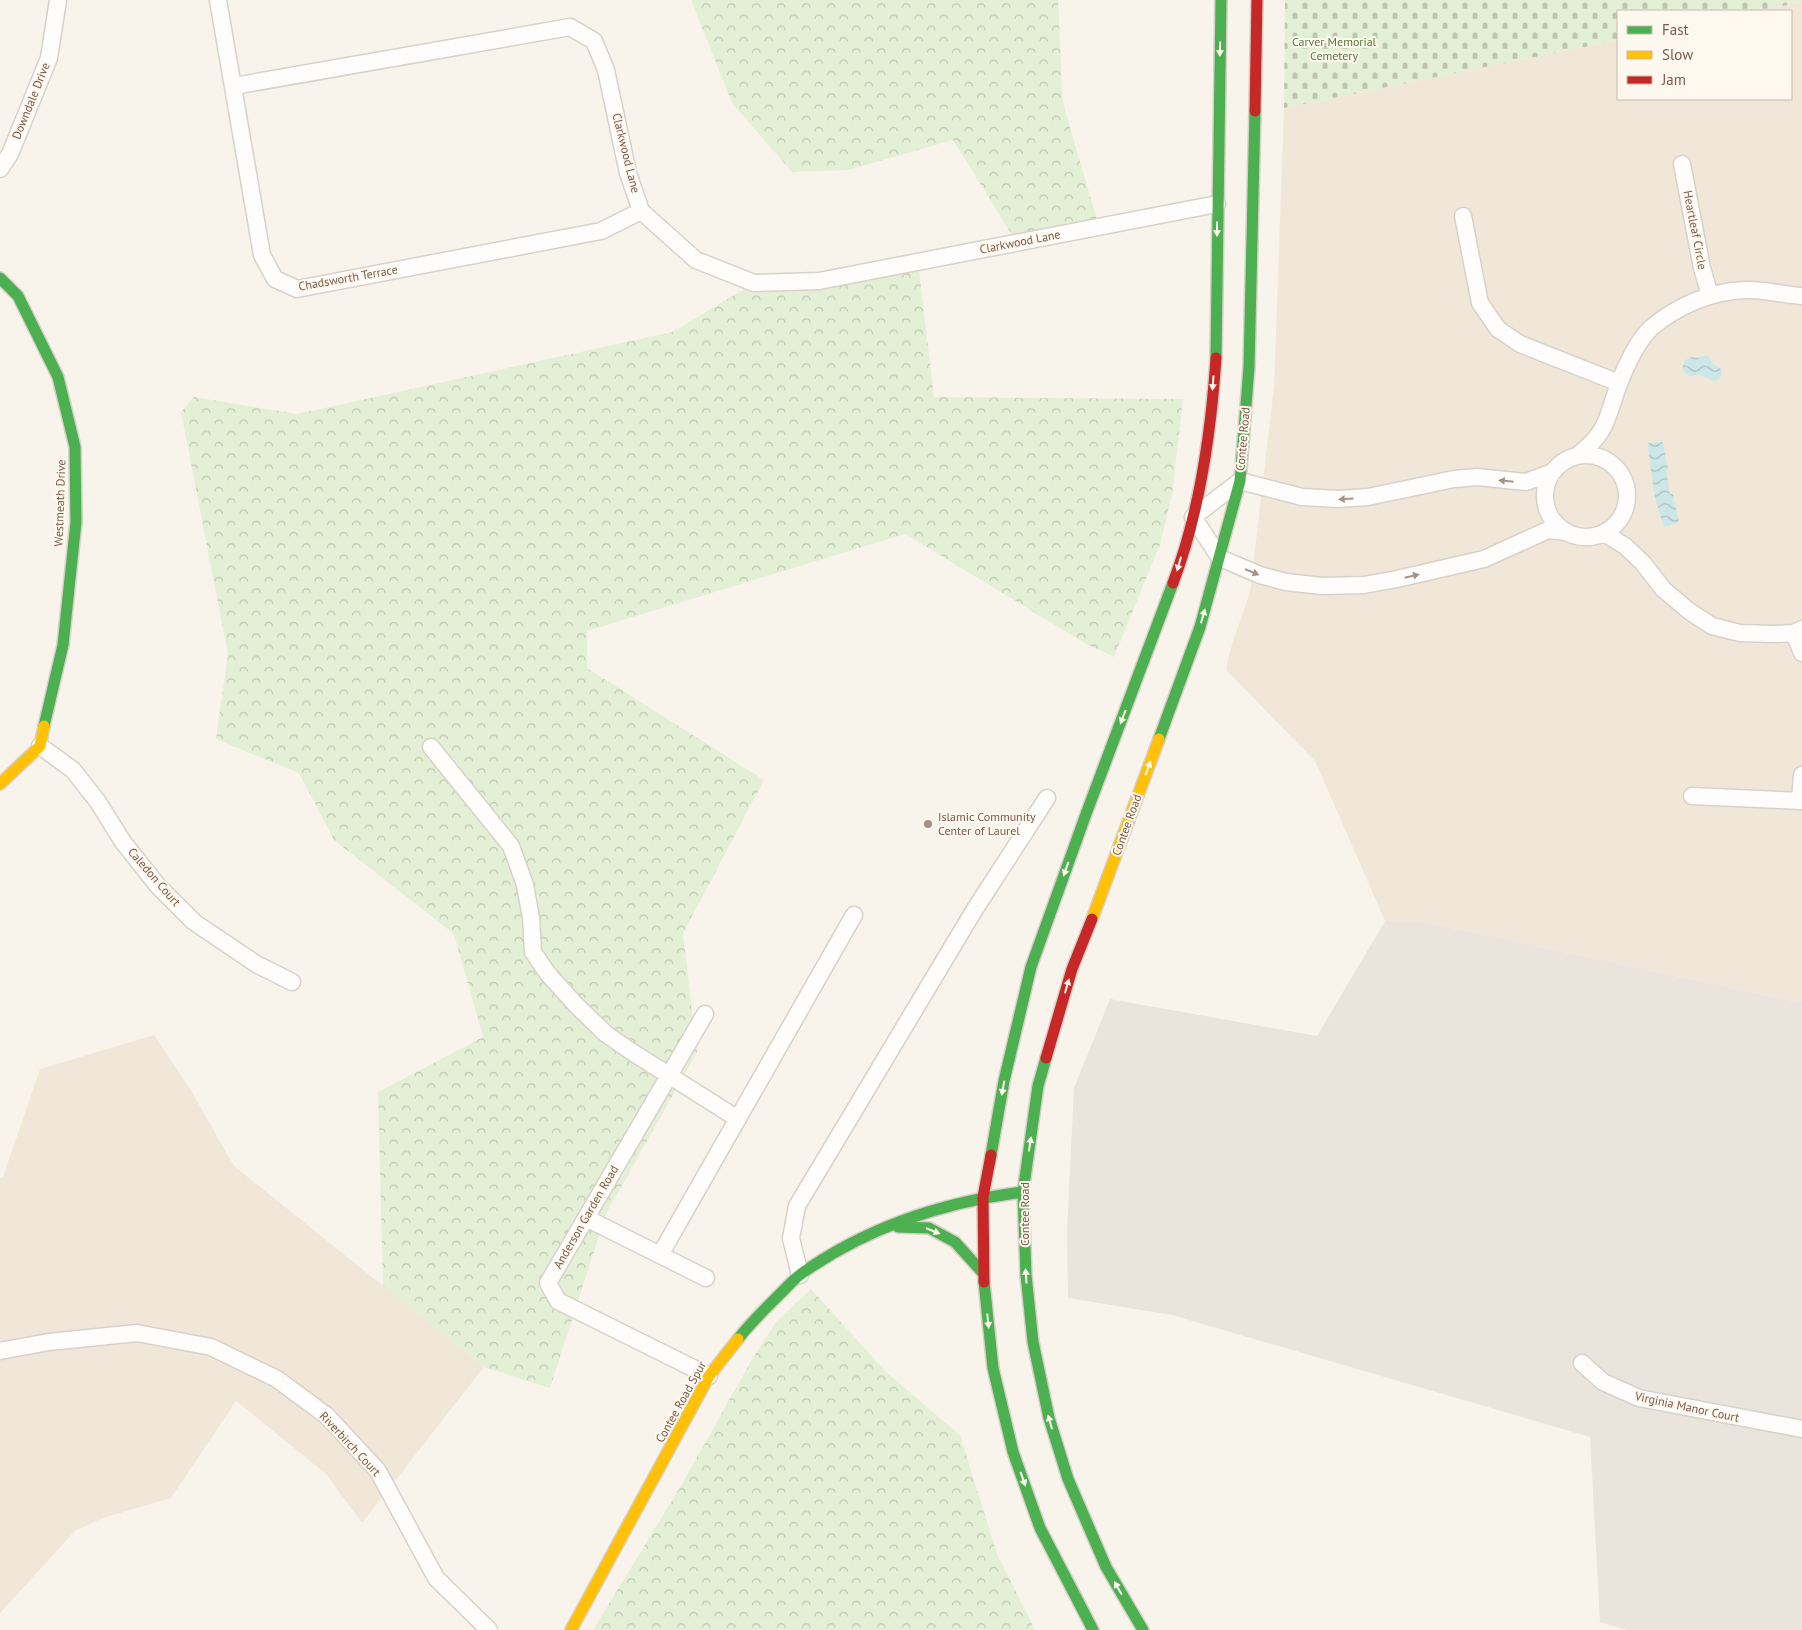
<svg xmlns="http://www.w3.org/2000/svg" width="1802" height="1630" viewBox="0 0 1802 1630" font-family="'PT Sans',sans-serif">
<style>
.residential{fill:#f1e7d9}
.industrial{fill:#ebe4dc}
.forest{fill:url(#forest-crowns)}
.cemetery{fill:url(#cemetery-stones)}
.water{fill:url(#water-waves)}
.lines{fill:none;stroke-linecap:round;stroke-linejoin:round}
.street-casing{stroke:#d7d1ca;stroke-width:19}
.fast-casing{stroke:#d8d0c8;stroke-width:14}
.slow-casing{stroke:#d8d0c8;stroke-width:14}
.jam-casing{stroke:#d8d0c8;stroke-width:14}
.street{stroke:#fefdfc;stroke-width:16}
.fast{stroke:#4caf50;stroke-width:11}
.slow{stroke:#ffc107;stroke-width:11}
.jam{stroke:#c62828;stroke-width:11}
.oneway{fill:#fff8ee}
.oneway2{fill:#a79488}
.poi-dot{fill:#a59183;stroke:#fff8ee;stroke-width:2}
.labels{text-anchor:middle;stroke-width:4;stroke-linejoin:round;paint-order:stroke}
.park-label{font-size:12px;fill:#4f793e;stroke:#fff8ee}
.street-label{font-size:12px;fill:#785b4a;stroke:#fff8ee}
.poi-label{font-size:12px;fill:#785b4a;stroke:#fff8ee;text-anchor:start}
</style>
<defs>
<pattern id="forest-crowns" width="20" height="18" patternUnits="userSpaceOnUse" patternTransform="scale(1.25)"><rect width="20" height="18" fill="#e4f0d6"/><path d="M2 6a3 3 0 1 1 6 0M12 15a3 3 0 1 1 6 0" fill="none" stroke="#bec5b0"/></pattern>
<pattern id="cemetery-stones" width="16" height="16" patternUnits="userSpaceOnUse" patternTransform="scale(1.25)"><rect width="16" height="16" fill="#e4f0d6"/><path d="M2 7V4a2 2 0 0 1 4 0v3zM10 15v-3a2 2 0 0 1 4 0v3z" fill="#bec5b0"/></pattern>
<pattern id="water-waves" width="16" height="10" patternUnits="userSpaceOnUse" patternTransform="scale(1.25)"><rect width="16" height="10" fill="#cde7e9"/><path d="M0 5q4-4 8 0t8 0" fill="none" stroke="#abbebf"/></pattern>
</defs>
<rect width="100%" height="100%" fill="#f8f4ec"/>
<path class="residential" d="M1802,2V1003L1424,922L1385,921L1315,761L1226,670L1232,644L1250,592L1274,387L1284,108L1618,40V99H1791V11H1758Z
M154,1035L192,1092L234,1166L484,1367L362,1523L326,1474L236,1401L171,1498L103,1518L75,1531L0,1613V1178L3,1177L40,1069Z"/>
<path class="industrial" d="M1385,921L1424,922L1802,1003V1630H1627L1600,1622L1590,1437L1172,1315L1068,1298L1067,1231L1074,1088L1110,999L1317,1036Z"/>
<path class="forest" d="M691,0H1058L1063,103L1099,227L1017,243L953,140L848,170L792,172L732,103Z
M918,262L934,397L1183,399L1172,495L1160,545L1114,657L1088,645L905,534L587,631V668L764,780L683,933L697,1052L606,1214L550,1388L484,1367L383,1286L378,1092L483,1037L454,934L334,840L299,773L216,739L228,654L181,412L194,397L297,414L672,332L754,283Z
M811,1289L886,1372L960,1435L997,1554L1035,1630H593L682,1484L751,1361L776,1322Z"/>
<path class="cemetery" d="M1285,0H1802V2L1758,11H1618V40L1284,108Z"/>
<path class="water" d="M1706,355L1708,356L1712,363L1721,369L1722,375L1718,380L1713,381L1701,375L1689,376C1682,372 1681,367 1685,360L1692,357L1698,358Z
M1663,442L1668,469L1666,470L1670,494H1673L1679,522L1664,527L1655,498L1648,449V443Z"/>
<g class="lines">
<defs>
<path id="street" d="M218,0L262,255L275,279L297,289L601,231L641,211
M234,86L570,27L594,41L606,70L628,173L641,211L696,260L754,283L819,281L1217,204
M1682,164L1702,268L1710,296
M0,169L10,154L49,58L58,0
M1463,216L1480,303L1498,329L1520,344L1619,383
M1578,455C1609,431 1606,418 1619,384C1625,367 1638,340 1651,328C1677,306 1711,291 1745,290C1765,289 1783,295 1802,296
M1545 496a41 41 0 1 1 82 0a41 41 0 1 1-82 0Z
M1553,472L1526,482L1477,477L1454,479L1368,497L1338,499L1302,497L1240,481L1193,517L1220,558L1260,575L1286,582L1322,586L1364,585L1397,579L1484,559L1548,530L1567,532
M1604,533L1625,546L1643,563L1663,589L1689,611L1712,626L1740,633L1774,634L1794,633L1802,629
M1794,633L1802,653
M40,746L73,770L98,802L123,842L158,886L194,922L256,964L292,982
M431,747L511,846L525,885L531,918L533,952L548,974L576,1005L606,1034L629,1050L738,1119
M1692,796L1802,801
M1800,800L1802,775
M705,1014L548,1283L558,1301L709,1376
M586,1218L706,1278
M660,1255L854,915
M800,1275L791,1238L797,1206L975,909L1047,798
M0,1351L49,1342L137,1333L211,1347L277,1379L327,1416L378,1471L436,1578L489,1630
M1582,1363L1603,1382L1639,1398L1802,1429"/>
<path id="fast" d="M0,278L18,296L58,377L75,447L76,522L63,645L44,726
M1216,358L1221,0
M1159,739L1200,627L1240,481L1249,367L1255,111
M1046,1058L1038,1086L1023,1192L1026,1275L1033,1342L1049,1418L1068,1479L1106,1567L1143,1630
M991,1155L1004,1081L1031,967L1086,814L1173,583
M898,1227L929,1228L955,1242L983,1273
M984,1282L993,1368L1013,1452L1040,1528L1093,1630
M738,1339C751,1322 766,1308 782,1292C788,1286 794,1279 801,1274C867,1227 944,1202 1023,1192"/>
<path id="slow" d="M0,784L40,746L44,726
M1092,919L1159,739
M571,1630L709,1376L738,1339"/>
<path id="jam" d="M1255,111L1257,0
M1173,583C1200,512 1211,433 1216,358
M1046,1058L1072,969L1092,919
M984,1282L983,1197L991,1155"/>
</defs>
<use href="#street" class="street-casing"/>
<use href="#fast" class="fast-casing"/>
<use href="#slow" class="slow-casing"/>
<use href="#jam" class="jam-casing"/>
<use href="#street" class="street"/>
<use href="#fast" class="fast"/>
<use href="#slow" class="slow"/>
<use href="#jam" class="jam"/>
</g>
<defs><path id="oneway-solid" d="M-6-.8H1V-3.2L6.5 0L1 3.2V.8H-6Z" transform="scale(1.25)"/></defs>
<g class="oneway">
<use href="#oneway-solid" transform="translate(1220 49) rotate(91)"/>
<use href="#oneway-solid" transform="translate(1217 229) rotate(90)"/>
<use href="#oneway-solid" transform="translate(1213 383) rotate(94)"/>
<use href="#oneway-solid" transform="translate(1179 564) rotate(106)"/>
<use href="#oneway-solid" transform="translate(1203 616) rotate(-74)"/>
<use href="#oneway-solid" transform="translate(1123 717) rotate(111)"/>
<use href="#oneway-solid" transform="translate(1148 768) rotate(-70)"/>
<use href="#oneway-solid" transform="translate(1066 869) rotate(110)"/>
<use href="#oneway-solid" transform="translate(1067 986) rotate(-74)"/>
<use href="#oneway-solid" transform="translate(1003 1088) rotate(101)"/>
<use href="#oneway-solid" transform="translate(1030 1144) rotate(-82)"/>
<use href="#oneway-solid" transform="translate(933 1231) rotate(22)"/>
<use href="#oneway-solid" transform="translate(1026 1276) rotate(-94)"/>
<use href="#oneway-solid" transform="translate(988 1321) rotate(84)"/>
<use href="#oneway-solid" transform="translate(1050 1422) rotate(-106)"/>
<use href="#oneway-solid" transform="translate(1023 1479) rotate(70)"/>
<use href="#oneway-solid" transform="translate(1118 1588) rotate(-120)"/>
</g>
<g class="oneway2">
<use href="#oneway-solid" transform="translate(1506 481) rotate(-174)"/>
<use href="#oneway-solid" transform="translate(1346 499) rotate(176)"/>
<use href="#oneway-solid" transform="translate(1252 572) rotate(23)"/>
<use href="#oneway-solid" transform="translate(1412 576) rotate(-13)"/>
</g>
<circle class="poi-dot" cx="928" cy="824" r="5"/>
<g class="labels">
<g class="park-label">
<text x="1334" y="46">Carver Memorial<tspan x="1334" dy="14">Cemetery</tspan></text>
</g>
<g class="street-label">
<text transform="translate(31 101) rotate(-68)" y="4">Downdale Drive</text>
<text transform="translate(626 153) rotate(76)" y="4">Clarkwood Lane</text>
<text transform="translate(1695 230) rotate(79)" y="4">Heartleaf Circle</text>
<text transform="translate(1020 242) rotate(-11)" y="4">Clarkwood Lane</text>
<text transform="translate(348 278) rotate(-10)" y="4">Chadsworth Terrace</text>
<text transform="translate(1243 439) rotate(-85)" y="4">Contee Road</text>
<text transform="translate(60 503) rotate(-88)" y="4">Westmeath Drive</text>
<text transform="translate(1127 825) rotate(-70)" y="4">Contee Road</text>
<text transform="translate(154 877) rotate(49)" y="4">Caledon Court</text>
<text transform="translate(1025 1214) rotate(-90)" y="4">Contee Road</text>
<text transform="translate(586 1217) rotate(-60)" y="4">Anderson Garden Road</text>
<text transform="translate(681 1402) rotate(-61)" y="4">Contee Road Spur</text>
<text transform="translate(1687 1407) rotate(12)" y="4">Virginia Manor Court</text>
<text transform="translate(350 1444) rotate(47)" y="4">Riverbirch Court</text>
</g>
<g class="poi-label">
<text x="938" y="821">Islamic Community<tspan x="938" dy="14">Center of Laurel</tspan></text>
</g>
</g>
<rect x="1617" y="10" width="175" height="90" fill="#fff8ee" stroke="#c9b9ac"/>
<rect x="1627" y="26" width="25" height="8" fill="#4caf50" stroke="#c9b9ac"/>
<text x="1662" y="35" font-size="15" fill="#785b4a">Fast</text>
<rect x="1627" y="51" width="25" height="8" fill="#ffc107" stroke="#c9b9ac"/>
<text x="1662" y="60" font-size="15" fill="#785b4a">Slow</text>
<rect x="1627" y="76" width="25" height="8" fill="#c62828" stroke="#c9b9ac"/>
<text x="1662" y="85" font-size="15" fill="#785b4a">Jam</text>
</svg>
